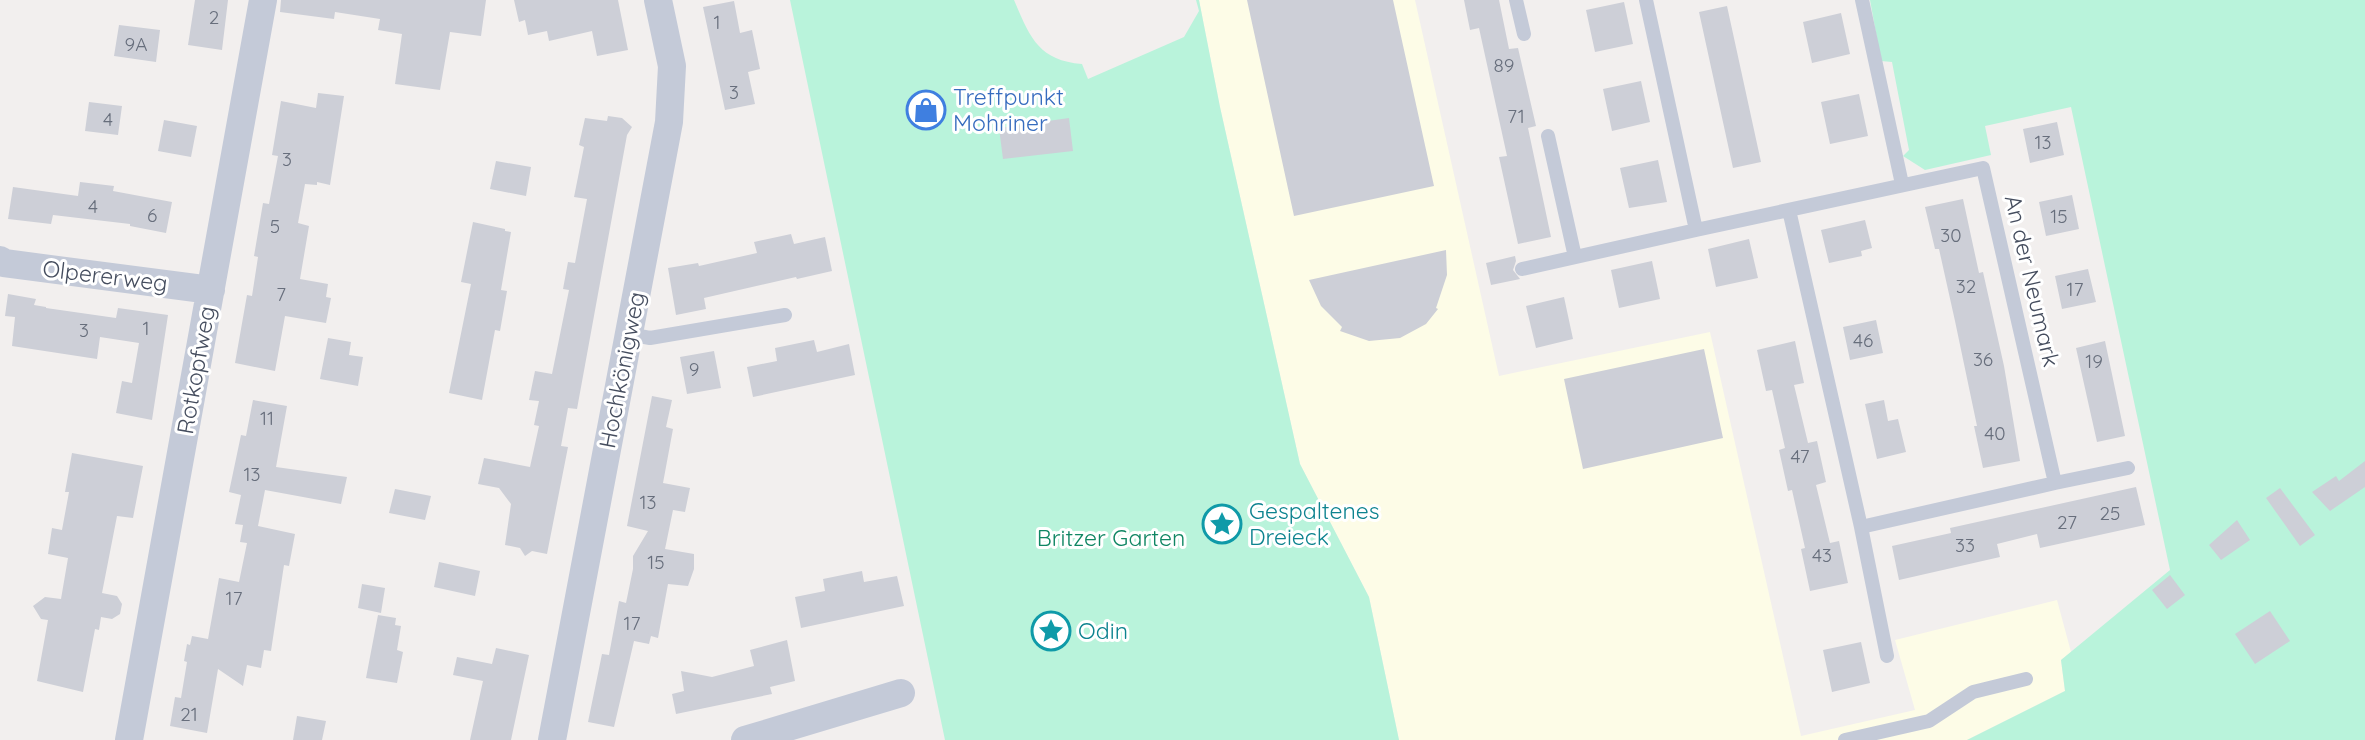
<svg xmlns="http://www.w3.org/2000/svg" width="2365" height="740" viewBox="0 0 2365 740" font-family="Quicksand,sans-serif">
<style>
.commercial{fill:#fdfce7}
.green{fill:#b9f3db}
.building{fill:#cdcfd7}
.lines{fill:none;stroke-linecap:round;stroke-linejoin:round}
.lane{stroke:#c4cad8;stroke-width:14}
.street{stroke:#c4cad8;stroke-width:28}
.labels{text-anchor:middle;stroke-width:6;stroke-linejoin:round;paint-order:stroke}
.number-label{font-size:19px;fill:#676e7c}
.shop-label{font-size:23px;fill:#366cbe;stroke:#fff;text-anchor:start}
.street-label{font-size:23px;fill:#454d5e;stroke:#fff}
.culture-label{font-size:23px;fill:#0d838f;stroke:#fff;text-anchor:start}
.park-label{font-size:23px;fill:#0f8663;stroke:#fff}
</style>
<rect width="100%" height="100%" fill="#f2efee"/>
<path class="commercial" d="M1199,0H1415L1499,376L1710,332L1801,736L1915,710L1895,640L2057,600L2071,652L2061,660L2065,691L1967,740H1399L1369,597L1300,464L1220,107Z"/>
<path class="green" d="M790,0H1014C1030,37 1038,60 1082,64L1088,79L1184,37L1199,11L1196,0H1199L1220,107L1300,464L1369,597L1399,740H945Z
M1870,0H2365V740H1967L2065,691L2061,660L2170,570L2071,107L1985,126L1991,155L1925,170L1903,156L1909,150L1892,62L1881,61Z"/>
<path class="building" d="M195,0H228L222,50L188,45Z
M281,0H486L481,36L450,32L440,90L395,84L402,34L378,30L380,19L335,12L334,19L280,12Z
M514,0H618L628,50L597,56L592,31L549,41L547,31L528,35L525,20L519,22Z
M1247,0H1393L1434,186L1294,216Z
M1464,0H1499L1509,49L1518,48L1536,126L1528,128L1551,237L1518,244L1499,157L1507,156L1479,28L1470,30Z
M734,1L740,33L752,30L760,69L748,72L755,104L725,110L703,7Z
M1624,2L1633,44L1595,52L1586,10Z
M1727,6L1761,162L1733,168L1699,12Z
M1841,13L1850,54L1812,63L1803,22Z
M119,25L160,30L156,62L114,56Z
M1641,81L1650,122L1612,131L1603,89Z
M318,93L344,96L330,185L317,182V185L305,184L298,223L309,226L300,279L328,284L326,297L331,298L326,323L285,316L275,371L235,363L247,295L252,296L258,257L254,256L263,203L269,204L278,156L272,155L281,101L316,108Z
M1859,94L1868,136L1830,144L1821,102Z
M89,102L122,106L118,135L85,131Z
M608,116L622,118L632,127L627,135L577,409L568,408L561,446L568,447L547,554L532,551L525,556L520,548L505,545L511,504L499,488L478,484L484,458L530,467L539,426L534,425L539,401L529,400L535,371L552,374L569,290L563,289L568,262L575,263L587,199L574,197L584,147L579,145L585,118L607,121Z
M1069,118L1073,151L1003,159L999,128Z
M164,120L197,126L191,157L158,151Z
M2057,122L2064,155L2030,163L2023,129Z
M1658,160L1667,202L1629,208L1620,168Z
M496,161L531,167L526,196L490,189Z
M80,182L114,186L113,191L172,202L166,233L130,226V224L53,215L51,224L8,219L13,187L78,196Z
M2072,195L2079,229L2046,236L2039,202Z
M1963,199L1979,273L1983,272L2004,366L2020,461L1983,468L1974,426H1977L1955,321L1939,249H1935L1925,207Z
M1865,220L1872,248L1861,251L1862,256L1829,263L1821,230Z
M473,222L505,229V231L511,232L501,290L507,291L500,331L495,330L482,400L449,393L471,284L461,282Z
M791,234L794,244L825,237L832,271L797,279L796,277L704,298L706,309L676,315L668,268L698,263L699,266L757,253L754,242Z
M1749,239L1758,278L1716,287L1708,249Z
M1446,250L1447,275L1436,308L1438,309L1426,324L1400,338L1369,341L1340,331L1342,327L1321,306L1309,280Z
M1515,256L1516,261L1513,270L1520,279L1491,285L1486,263Z
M1652,261L1660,299L1619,308L1611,270Z
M2088,269L2096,302L2062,309L2055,276Z
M8,294L36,299L34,305L46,307V308L116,318L118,308L168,315L152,420L116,413L122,381L132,383L139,343L100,337L97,359L12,346L15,317L5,316Z
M1564,297L1573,339L1536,348L1526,306Z
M1876,320L1883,353L1850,360L1843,327Z
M328,338L351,342L349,355L363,357L358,386L320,379Z
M814,340L817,352L849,344L855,375L753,397L747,367L777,361L775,348Z
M1795,341L1804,383L1794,385L1808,443L1817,441L1826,482L1816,485L1830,543L1839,541L1848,583L1810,591L1801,549L1805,548L1792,490L1788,491L1779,450L1785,448L1772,390L1766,391L1757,350Z
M2105,341L2125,436L2097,442L2076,348Z
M1704,349L1723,438L1583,469L1564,379Z
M714,351L721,388L687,394L680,357Z
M652,396L672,400L666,427L673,429L663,483L690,488L685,512L673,510L665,549L694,554V569L688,586L668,584L658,638L651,636L649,644L634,641L614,727L588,722L602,654L609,655L619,601L626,603L633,569V556L648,531L627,526Z
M253,400L287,406L276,467L347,477L341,504L265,490L258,526L295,534L289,566L284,565L271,651L264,650L261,668L247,665L243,686L218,669L207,733L170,726L175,697L181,698L187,662L184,661L187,644L190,645L192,636L208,639L219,578L239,582L247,543L240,542L243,525L235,524L241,495L229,492L241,435L246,436Z
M1884,400L1888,421L1898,419L1906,452L1877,459L1865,404Z
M72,453L143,466L133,518L117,516L102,593L117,596L122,604L120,614L112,619L101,617L99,630L95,629L83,692L37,681L48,620L41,619L33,606L45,597L61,599L68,558L48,554L52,528L62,530L69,492H65Z
M2365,461V487L2330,511L2312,492L2336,476L2339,481Z
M2136,487L2145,525L2040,548L2037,534L1997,544L2000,557L1899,580L1892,546L1951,533L1950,528Z
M2280,488L2315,535L2300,546L2266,498Z
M395,489L431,496L425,520L389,513Z
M2237,520L2250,540L2221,560L2209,545Z
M439,562L480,571L475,596L434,587Z
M862,571L864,582L897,576L904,606L801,628L795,597L825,591L823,579Z
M2170,575L2185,595L2167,609L2152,590Z
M362,584L385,588L381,613L358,608Z
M2270,611L2290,641L2255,664L2235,634Z
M378,615L396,618L395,625L401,626L397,650L403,652L397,683L366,678Z
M787,640L795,681L770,687L772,694L676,714L672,694L684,691L681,671L712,677L754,666L750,650Z
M1861,642L1870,683L1832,692L1823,650Z
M496,648L529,655L511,740H470L483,681L453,675L457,657L492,664Z
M297,716L326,721L322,740H293Z"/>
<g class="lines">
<path class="lane" d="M1516,0L1524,34
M1862,0L1902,184
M1548,136L1575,257
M1696,230L1983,168L2055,483L1861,527L1789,210
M1522,269L1696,230L1646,0
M629,334L650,338L785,315
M2055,483L2128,468
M1861,527L1887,656
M1845,740L1929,721L1973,692L2026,679"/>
<path class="street" d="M0,260L4,263L211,290
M129,740L263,0
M552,740L669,122L672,66L658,0
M745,740L901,693"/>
</g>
<defs>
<symbol id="shop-ring" viewBox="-11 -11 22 22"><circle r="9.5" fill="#fff" stroke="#3f7fe0" stroke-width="1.5"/><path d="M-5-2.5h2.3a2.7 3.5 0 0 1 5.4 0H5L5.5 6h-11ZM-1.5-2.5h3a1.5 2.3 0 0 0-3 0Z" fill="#3f7fe0"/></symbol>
<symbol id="sight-ring" viewBox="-11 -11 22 22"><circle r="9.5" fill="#fff" stroke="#0f9aa8" stroke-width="1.5"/><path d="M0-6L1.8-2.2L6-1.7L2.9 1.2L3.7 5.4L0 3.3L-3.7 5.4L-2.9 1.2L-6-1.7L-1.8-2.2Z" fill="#0f9aa8"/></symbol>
</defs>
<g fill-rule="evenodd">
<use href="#shop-ring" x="904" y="88" width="44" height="44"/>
<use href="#sight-ring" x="1200" y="502" width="44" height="44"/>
<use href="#sight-ring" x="1029" y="609" width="44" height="44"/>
</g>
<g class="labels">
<g class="number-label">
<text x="214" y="24">2</text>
<text x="717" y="29">1</text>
<text x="136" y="51">9A</text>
<text x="1504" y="72">89</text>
<text x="734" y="99">3</text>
<text x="1516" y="123">71</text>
<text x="108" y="126">4</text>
<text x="2043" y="149">13</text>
<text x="287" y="166">3</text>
<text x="93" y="213">4</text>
<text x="152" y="222">6</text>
<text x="2059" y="223">15</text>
<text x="275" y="233">5</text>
<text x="1951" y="242">30</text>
<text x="1966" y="293">32</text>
<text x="2075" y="296">17</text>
<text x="281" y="301">7</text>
<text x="146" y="335">1</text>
<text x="84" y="337">3</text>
<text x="1863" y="347">46</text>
<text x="1983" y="366">36</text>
<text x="2094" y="368">19</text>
<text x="694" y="376">9</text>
<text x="267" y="425">11</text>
<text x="1995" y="440">40</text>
<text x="1800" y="463">47</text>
<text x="252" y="481">13</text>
<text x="648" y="509">13</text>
<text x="2110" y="520">25</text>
<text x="2067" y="529">27</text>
<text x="1965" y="552">33</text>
<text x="1822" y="562">43</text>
<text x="656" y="569">15</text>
<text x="234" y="605">17</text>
<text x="632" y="630">17</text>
<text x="189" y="721">21</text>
</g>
<g class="shop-label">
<text x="953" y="105">Treffpunkt<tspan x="953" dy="26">Mohriner</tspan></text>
</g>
<g class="street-label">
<text transform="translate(105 276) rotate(7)" y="8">Olpererweg</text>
<text transform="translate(2032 281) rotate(77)" y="8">An der Neumark</text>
<text transform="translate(196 370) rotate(-80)" y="8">Rotkopfweg</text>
<text transform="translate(622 370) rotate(-79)" y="8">Hochkönigweg</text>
</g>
<g class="culture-label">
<text x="1249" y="519">Gespaltenes<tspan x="1249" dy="26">Dreieck</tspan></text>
<text x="1078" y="639">Odin</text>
</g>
<g class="park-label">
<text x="1111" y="546">Britzer Garten</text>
</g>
</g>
</svg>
